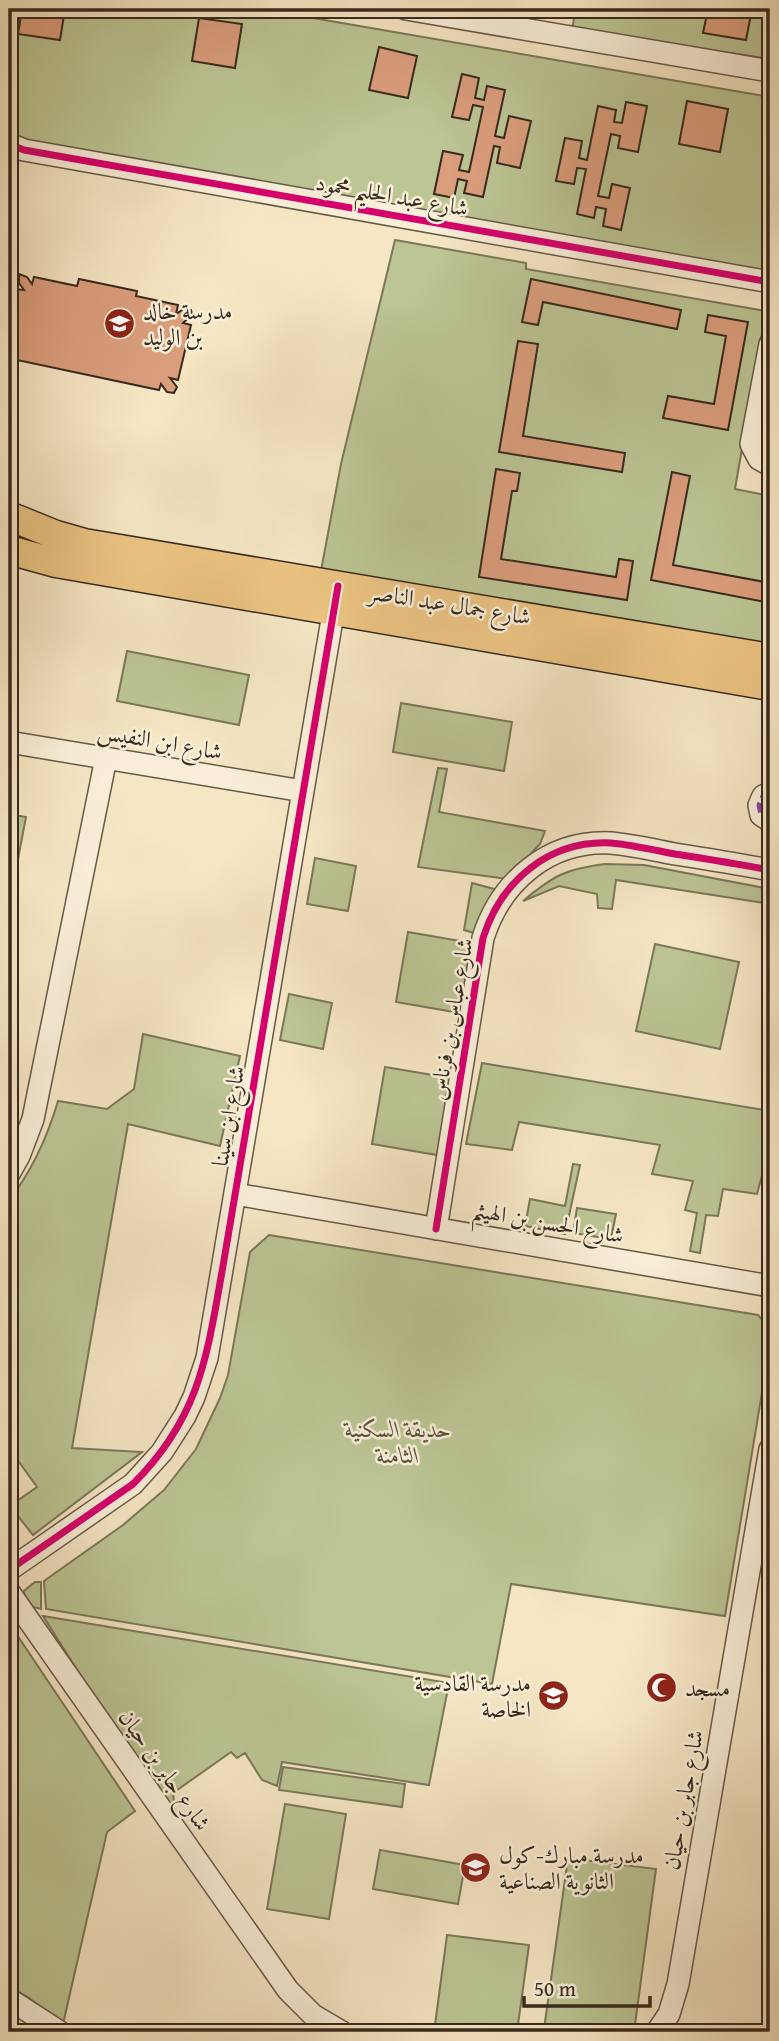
<svg xmlns="http://www.w3.org/2000/svg" width="779" height="2041" viewBox="0 0 779 2041" font-family="'Gentium Book Plus',Amiri,serif">
<style>
.green{fill:#bcc594;stroke:#7a7859;stroke-width:2}
.building{fill:#db9e7d;stroke:#372a1e;stroke-width:2}
.lines{fill:none;stroke-linecap:round;stroke-linejoin:round}
.minor-casing{stroke:#675948;stroke-width:24}
.major-casing{stroke:#372a1e;stroke-width:31}
.minor{stroke:#f9efd9;stroke-width:21}
.major{stroke:#ebc382;stroke-width:28}
.quiet{stroke:#8e44ad;stroke-width:5;stroke-dasharray:10 5;stroke-linecap:butt}
.cycleway-casing{stroke:#f9efd9;stroke-width:11}
.cycleway{stroke:#d6006c;stroke-width:7}
.labels{text-anchor:middle;stroke-width:5;stroke-linejoin:round;paint-order:stroke}
.street-label{font-size:23px;fill:#372a1e;stroke:#f9efd9}
.poi-label{font-size:23px;fill:#372a1e;stroke:#f9efd9;text-anchor:start}
.park-label{font-size:23px;font-style:italic;fill:#58513c;stroke:#f9efd9}
</style>
<rect width="100%" height="100%" fill="#f6e6c4"/>
<filter id="stains"><feTurbulence type="fractalNoise" baseFrequency=".00286" numOctaves="4"/><feColorMatrix values="0 0 0 0 .2 0 0 0 0 .09 0 0 0 0 .02 0 0 0 .5 -.17"/></filter>
<radialGradient id="worn" r=".72"><stop offset=".6" stop-color="#630" stop-opacity="0"/><stop offset="1" stop-color="#630" stop-opacity=".3"/></radialGradient>
<path class="green" d="M9,9H261L770,97V276L9,140Z
M576,9H770V59L572,29Z
M395,240L526,263V269L766,311L735,489L770,496V651L320,576L341,464Z
M127,651L249,675L239,725L117,701Z
M401,703L512,722L504,771L393,752Z
M438,768L447,769L439,812L545,831L540,844L507,879L418,867Z
M9,814L26,817L15,875L9,874Z
M315,858L356,866L348,911L307,904Z
M605,864L644,865L770,889V904L616,880L612,909L598,908L597,894L559,886L523,901C553,876 565,869 605,864Z
M472,883L498,890L474,933L464,930Z
M408,932L472,943L460,1013L396,1002Z
M655,944L739,962L720,1049L636,1031Z
M289,994L332,1003L323,1049L280,1040Z
M143,1034L240,1056L220,1146L128,1124L72,1448L142,1452L33,1535L10,1506L37,1487L9,1448V1200C33,1170 47,1138 58,1101L107,1109L134,1089Z
M482,1063L770,1111V1164H765L757,1194L723,1189L718,1216L706,1215L700,1253L690,1251L697,1213L685,1210L693,1181L652,1174L660,1145L519,1122L512,1150L466,1144Z
M385,1067L451,1078L437,1155L372,1144Z
M573,1164L580,1165L565,1234L525,1226L530,1199L565,1206Z
M577,1208L616,1214L611,1239L573,1233Z
M269,1235L758,1315L770,1329V1344L725,1616L511,1584L492,1684L46,1609L44,1581L123,1525L164,1490L196,1449L220,1398L228,1375L250,1252Z
M35,1582H41V1609L29,1606L25,1599L24,1591Z
M43,1616L449,1683L429,1785L282,1762L277,1786L262,1780L245,1753L237,1758L231,1752L173,1793L174,1802L165,1809Z
M9,1623L135,1811L107,1832L63,2024L29,1998L9,1986Z
M283,1767L405,1784L402,1807L279,1790Z
M285,1804L346,1814L329,1919L267,1909Z
M380,1850L465,1865L458,1904L373,1889Z
M568,1858L656,1869L634,2032H571L544,2029Z
M447,1935L529,1945L517,2032H434Z"/>
<path class="building" d="M22,9H65L60,40L18,34Z
M708,9H752L746,40L703,33Z
M199,18L242,24L235,68L192,61Z
M379,47L417,56L408,98L369,90Z
M462,74L479,78L475,98L484,100L487,86L505,90L495,136L504,138L509,116L531,121L520,168L497,163L500,147L494,146L483,197L464,193L467,181L458,179L454,198L434,194L443,151L463,155L459,170L469,172L483,107L473,105L469,120L452,117Z
M687,101L728,109L720,152L679,144Z
M626,102L647,106L638,152L618,148L620,136L611,134L598,196L609,198L612,184L630,188L621,230L603,226L606,209L596,207L594,218L577,214L586,169L577,168L574,184L556,181L565,138L582,141L579,158L587,160L598,106L616,110L614,122L622,123Z
M19,274L27,277L32,284L34,277L77,286L79,279L137,291L136,296L178,305L176,314L185,308L191,310L192,315L183,323L191,325L178,380L170,378L177,387L174,393L167,392L161,384L159,390L17,360L18,354L9,357V348L12,347L9,346V321L15,289L24,290L19,283Z
M531,279L681,310L677,329L543,302L538,325L522,322Z
M708,315L748,322L728,430L663,418L668,396L714,404L726,336L705,332Z
M518,341L538,344L523,436L625,453L622,472L499,452Z
M496,469L520,473L517,491H512L501,559L616,577L619,559L633,561L627,600L479,577Z
M672,472L690,476L673,565L770,583V603L651,580Z"/>
<g class="lines">
<defs>
<path id="minor" d="M406,9L770,71
M9,144L24,150L770,282
M770,344L751,444L759,459L770,465
M9,742L303,791
M770,793L763,796L759,805L761,815L770,821
M9,1174L19,1156L33,1119L106,758
M235,1194L770,1286
M436,1229L483,938C501,881 549,840 611,843C632,845 654,850 675,854C707,859 738,864 770,870
M9,1570L133,1484L162,1452L185,1416L194,1397L207,1358L336,596
M9,1592L288,1990L313,2015L342,2032
M9,1999L60,2032
M657,2032L669,2014L678,1984L770,1449"/>
<path id="major" d="M9,516L56,535L84,543L770,658
M9,550L56,563L770,686"/>
</defs>
<use href="#minor" class="minor-casing"/>
<use href="#major" class="major-casing"/>
<use href="#minor" class="minor"/>
<use href="#major" class="major"/>
<path class="quiet" d="M770,793L763,796L759,805L761,815L770,821"/>
<defs>
<path id="cycleway" d="M9,144L24,150L770,282
M436,1229L483,938C501,881 549,840 611,843C632,845 654,850 675,854C707,859 738,864 770,870
M9,1570L133,1484C201,1416 207,1355 223,1266L338,586"/>
</defs>
<use href="#cycleway" class="cycleway-casing"/>
<use href="#cycleway" class="cycleway"/>
</g>
<defs>
<symbol id="school-disc" viewBox="-11 -11 22 22"><circle r="9.5" fill="#8f2418" stroke="#f9efd9"/><path d="M0-5L7-2L0 1L-7-2ZM-4 1L0 2.5L4 1V4Q0 6-4 4Z" fill="#fff"/></symbol>
<symbol id="mosque-disc" viewBox="-11 -11 22 22"><circle r="9.5" fill="#8f2418" stroke="#f9efd9"/><path d="M3.5-4.9A6 6 0 1 0 3.5 4.9A5 5 0 1 1 3.5-4.9Z" fill="#fff"/></symbol>
</defs>
<g fill-rule="evenodd">
<use href="#school-disc" x="102" y="306" width="35" height="35"/>
<use href="#mosque-disc" x="644" y="1670" width="35" height="35"/>
<use href="#school-disc" x="536" y="1678" width="35" height="35"/>
<use href="#school-disc" x="458" y="1850" width="35" height="35"/>
</g>
<g class="labels">
<g class="street-label">
<text transform="translate(392 195) rotate(10)" y="8">شارع عبد الحليم محمود</text>
<text transform="translate(450 604) rotate(9)" y="8">شارع جمال عبد الناصر</text>
<text transform="translate(160 741) rotate(10)" y="8">شارع ابن النفيس</text>
<text transform="translate(451 1019) rotate(-80)" y="8">شارع عباس بن فرناس</text>
<text transform="translate(228 1116) rotate(-80)" y="8">شارع ابن سينا</text>
<text transform="translate(548 1222) rotate(10)" y="8">شارع الحسن بن الهيثم</text>
<text transform="translate(165 1770) rotate(55)" y="8">شارع جابر بن حيان</text>
<text transform="translate(683 1800) rotate(-80)" y="8">شارع جابر بن حيان</text>
</g>
<g class="poi-label">
<text x="143" y="319">مدرسة خالد<tspan x="143" dy="26">بن الوليد</tspan></text>
<text x="531" y="1691" text-anchor="end">مدرسة القادسية<tspan x="531" dy="26">الخاصة</tspan></text>
<text x="685" y="1696">مسجد</text>
<text x="499" y="1863">مدرسة مبارك-كول<tspan x="499" dy="26">الثانوية الصناعية</tspan></text>
</g>
<g class="park-label">
<text x="398" y="1437">حديقة السكنية<tspan x="398" dy="26">الثامنة</tspan></text>
</g>
</g>
<rect width="779" height="2041" fill="none" stroke="#f6e6c4" stroke-width="35"/>
<rect x="10" y="10" width="758" height="2020" fill="none" stroke="#372a1e" stroke-width="3.5"/>
<rect x="18" y="18" width="744" height="2006" fill="none" stroke="#372a1e" stroke-width="2"/>
<path d="M524 1996v10h126v-10" fill="none" stroke="#372a1e" stroke-width="3.5"/>
<text x="534" y="1996" font-size="21" fill="#372a1e" stroke="#f9efd9" stroke-width="5" paint-order="stroke">50 m</text>
<rect width="100%" height="100%" filter="url(#stains)"/>
<rect width="100%" height="100%" fill="url(#worn)"/>
</svg>
